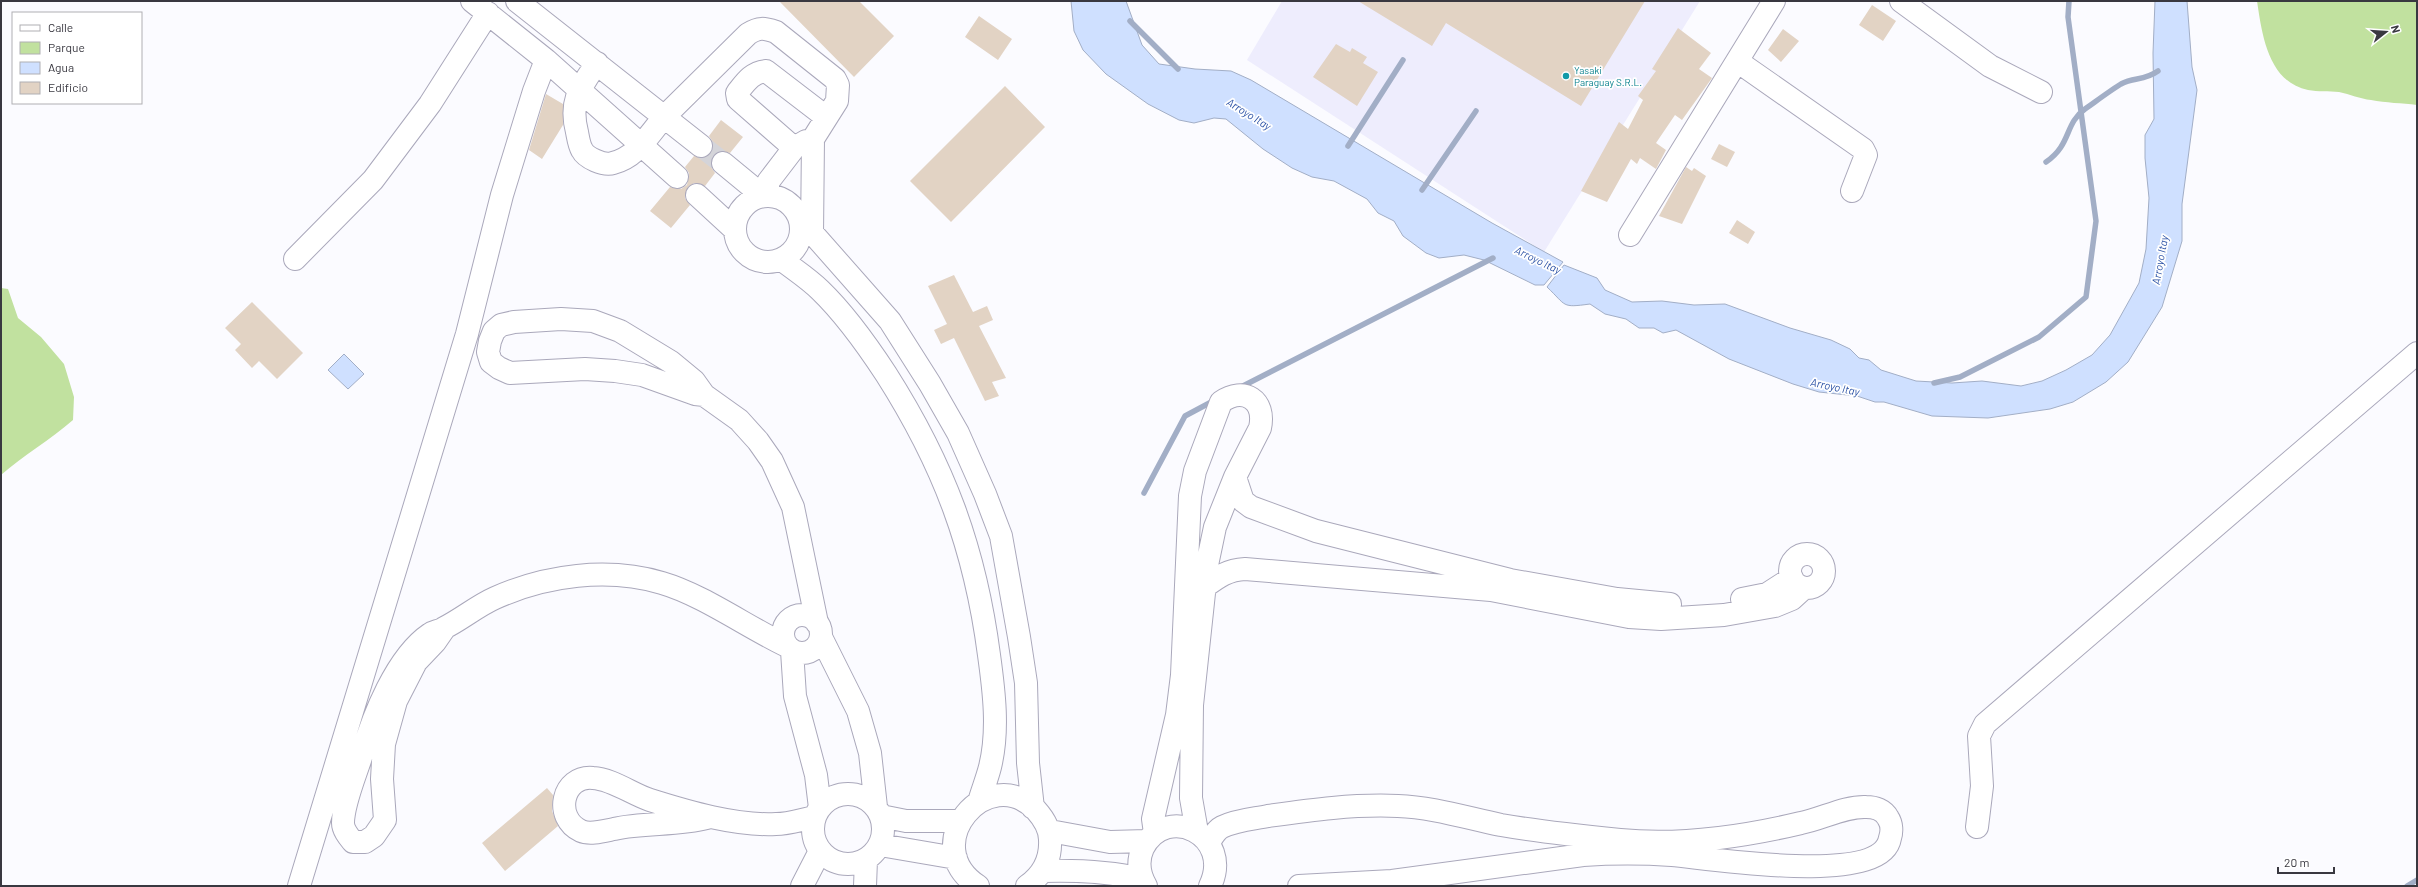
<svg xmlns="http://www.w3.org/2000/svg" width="2418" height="887" viewBox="0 0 2418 887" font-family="Barlow,sans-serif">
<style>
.built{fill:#eeedfd}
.green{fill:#c1e19f}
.water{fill:#cfe0ff;stroke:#a2aec6}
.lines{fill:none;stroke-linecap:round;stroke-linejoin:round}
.stream{stroke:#a2aec6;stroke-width:5.5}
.building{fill:#e2d3c4}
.minor-tunnel{stroke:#d4d4d9;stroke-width:22;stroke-dasharray:22 11;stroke-linecap:butt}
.minor-casing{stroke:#aaa8bb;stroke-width:24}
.minor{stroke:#fff;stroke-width:22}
.culture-dot{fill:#0f9aa8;stroke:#fff;stroke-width:1.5}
.labels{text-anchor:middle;stroke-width:3.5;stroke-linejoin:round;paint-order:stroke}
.culture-label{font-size:10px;fill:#0d838f;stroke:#fff;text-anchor:start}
.water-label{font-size:11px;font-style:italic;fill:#284fa4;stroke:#fff}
</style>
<rect width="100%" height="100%" fill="#fbfbff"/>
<path class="built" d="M1282,1H1700L1544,252L1247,60Z"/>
<path class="green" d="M2257,1H2417V105C2402,103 2386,103 2371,100C2360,99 2350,94 2339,92C2329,91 2318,92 2308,90C2268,82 2262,34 2257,1Z
M1,288L8,289L18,318L41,337L64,364L74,397L73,420C50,440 24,455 1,475Z"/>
<path class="water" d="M1071,1H1126L1142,45L1159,64L1195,69L1231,71L1251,80L1492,223L1563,262L1544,285H1535L1484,260L1464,255L1439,258L1426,253L1403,236L1394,221L1378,213L1367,199L1334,181L1312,177L1292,168L1263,149L1226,119L1214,118L1194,123L1179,120L1148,104L1106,74L1083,50L1074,31Z
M2155,1H2187L2192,67L2197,90L2182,204V241L2162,307L2128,362L2106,382L2073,402L2050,409L1988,418L1932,416L1884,402H1875L1857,396L1819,392L1793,384L1729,359L1676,330L1663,333L1654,328H1639L1626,319L1605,314L1590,304C1561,308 1567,306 1547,287L1564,265L1597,278L1605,290L1632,302L1662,301L1694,305L1725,304L1790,328L1831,340L1850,349L1859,358L1869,360L1881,370L1916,381L1952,383L1982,381L2021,386L2042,381L2066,370L2092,355L2110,335L2139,283L2146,249L2149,198L2145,158V135L2154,119L2153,53Z
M344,354L364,374L348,389L328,370Z"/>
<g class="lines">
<path class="stream" d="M1130,21L1178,69
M1348,146L1403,60
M2046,162C2072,144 2064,124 2085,109C2095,102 2111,90 2121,84C2134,77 2144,81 2158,71
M1422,190L1476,111
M1934,383L1960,377L2039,337L2086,297L2096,221L2068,17L2069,1
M1239,388L1493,258
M1144,493L1185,416L1215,400
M2407,886L2417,880"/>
</g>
<path class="building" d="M779,1H859L894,36L854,77Z
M1358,1H1645L1581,106L1446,23L1432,46Z
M1872,5L1896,21L1883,41L1859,25Z
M979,16L1012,39L998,60L965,37Z
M1678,28L1711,53L1699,69L1712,78L1682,120L1675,115L1656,143L1666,150L1656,169L1640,158L1637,164L1631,159L1607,202L1581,191L1619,122L1628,129L1643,100L1638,96L1656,71L1652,69Z
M1783,29L1799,41L1781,62L1768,50Z
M1336,44L1350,52L1352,48L1367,57L1363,63L1378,72L1357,106L1313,77Z
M1005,86L1045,127L951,222L910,181Z
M546,94L563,104V125L542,159L529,150Z
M721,120L743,137L730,153L719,151L713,155L711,167L715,173L705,186L694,183L688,187L685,198L690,205L671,228L650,211L670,187L681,189L687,185L689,173L685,167L694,156L705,158L711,153L713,142L709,136Z
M1719,144L1735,152L1727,167L1711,159Z
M1686,167L1692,171L1694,168L1706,176L1682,224L1659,216Z
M1737,220L1755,232L1748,244L1729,233Z
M954,275L973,312L987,306L993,320L979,326L1006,378L992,382L999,396L985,401L954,338L941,344L934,330L947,324L928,286Z
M252,302L303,353L277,379L259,361L252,368L235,350L241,344L225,328Z
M547,788L553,795L552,811L558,826L505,871L482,843Z"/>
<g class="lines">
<path class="minor-tunnel" d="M701,146L723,163"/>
<defs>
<path id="minor" d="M472,1L546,60L677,177
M517,1L701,146
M1901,1L1990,66L2041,92
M1737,61L1863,149L1866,155L1852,191
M597,63C580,88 569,101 577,132C578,137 579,145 582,150C586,158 604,166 613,163C638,157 650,132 666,115C693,88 721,61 748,34C759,27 764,28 776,32L835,79L838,85L837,101L813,139L812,234
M794,148L738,99L737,93C745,83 752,72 766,71L826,117
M723,163L763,196
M697,195L735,230
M735 229a33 33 0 1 1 66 0a33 33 0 1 1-66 0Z
M772,196L768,189V182L794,148L806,141
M800,219L890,321L930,384L958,433L985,494L1001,536L1019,637L1026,683L1028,763L1033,808
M1630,235L1774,1
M295,259L373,180L430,104L488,13
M782,260C795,270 809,279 820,290C846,315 867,345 886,374C944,465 975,548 989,655C994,691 999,731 990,767C987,779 982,791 979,802
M704,395L695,394L642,375L615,371L585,369L510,373L499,368L491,362L488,352L490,341L494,331L501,325L514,322L561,319L593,321L620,331L671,362L694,381L704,395L739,420L758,441L772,461L793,507L817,623
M1235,477L1243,501L1251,507L1316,531L1510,580L1617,599L1670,604
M1790 571a17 17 0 1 1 34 0a17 17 0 1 1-34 0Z
M1203,588C1218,577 1227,570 1245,569L1491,590L1629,617L1661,619L1724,615L1775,606L1792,599L1804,588
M1742,599L1767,594L1792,578
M783 634a19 19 0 1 1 38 0a19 19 0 1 1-38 0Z
M444,629L435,642L416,662L396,701L384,744L382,779L385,820L374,836L365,842H353C349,837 343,830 343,823C343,803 356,774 362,754C373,717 396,657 430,634C434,631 440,631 444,628C462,619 477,606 495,598C546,575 608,567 662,583C703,595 747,627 787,646
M821,637L858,711L870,753L876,807
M792,651L795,696L816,775L820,808
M813 829a35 35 0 1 1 70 0a35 35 0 1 1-70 0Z
M881,816L906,821H960
M707,818C678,826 644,822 614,829C604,831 590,835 581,831C553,818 562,775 593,778C612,779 632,794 650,800C688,812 736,826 776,824C789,824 803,819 815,817
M1977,827L1982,786L1979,736L1985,724L2417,353
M1050,831L1110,842L1147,841
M1155,833L1153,819L1177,715L1182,675L1190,496L1195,471L1221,402C1244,386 1266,400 1260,428L1235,477L1215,527L1207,565L1192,705L1191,798L1197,832
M1209,842C1213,836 1216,830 1222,827C1236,820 1253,819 1268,816C1311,810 1354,804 1398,806C1432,807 1467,818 1501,825C1540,832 1580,836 1620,840C1680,846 1742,837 1801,823C1822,819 1845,806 1866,807C1875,807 1884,810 1888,818C1892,824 1892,832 1890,838C1882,887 1708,858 1672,855C1642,853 1613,853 1583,855L1392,881L1299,886
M880,845L956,858
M1043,871C1077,870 1108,871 1141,879
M299,886L467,334L502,195L534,91L546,60
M802,886L820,851
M865,886L866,860
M978,886C916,845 988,761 1036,810C1044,819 1050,828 1050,840C1051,859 1044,874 1027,886
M1146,886C1139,874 1137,861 1143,848C1167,802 1234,836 1210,886"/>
</defs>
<use href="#minor" class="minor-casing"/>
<use href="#minor" class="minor"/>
</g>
<circle class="culture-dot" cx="1566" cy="76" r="4"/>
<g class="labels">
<g class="culture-label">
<text x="1574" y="74">Yasaki<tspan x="1574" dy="12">Paraguay S.R.L.</tspan></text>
</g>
<g class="water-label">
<text transform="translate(1249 114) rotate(32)" y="4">Arroyo Itay</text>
<text transform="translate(1538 260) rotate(26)" y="4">Arroyo Itay</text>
<text transform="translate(2160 260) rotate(-80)" y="4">Arroyo Itay</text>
<text transform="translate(1835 387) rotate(12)" y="4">Arroyo Itay</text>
</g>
</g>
<rect width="2418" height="887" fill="none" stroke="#393840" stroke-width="4"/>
<rect x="12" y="12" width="130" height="92" fill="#ffffff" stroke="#b0afb3"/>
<rect x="20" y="25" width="20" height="6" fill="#ffffff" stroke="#b0afb3"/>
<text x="48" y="32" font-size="12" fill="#393840">Calle</text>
<rect x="20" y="42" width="20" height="12" fill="#c1e19f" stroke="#b0afb3"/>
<text x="48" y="52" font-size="12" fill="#393840">Parque</text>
<rect x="20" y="62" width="20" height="12" fill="#cfe0ff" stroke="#b0afb3"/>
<text x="48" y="72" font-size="12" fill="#393840">Agua</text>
<rect x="20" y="82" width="20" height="12" fill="#e2d3c4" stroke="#b0afb3"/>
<text x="48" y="92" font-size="12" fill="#393840">Edificio</text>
<g transform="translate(2386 32) rotate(73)" stroke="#ffffff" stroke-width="3" paint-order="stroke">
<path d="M0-3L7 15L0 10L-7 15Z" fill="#393840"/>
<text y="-6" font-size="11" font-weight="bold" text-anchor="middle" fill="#393840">N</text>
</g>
<path d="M2278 867v6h56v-6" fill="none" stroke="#393840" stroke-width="2"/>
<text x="2284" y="867" font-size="12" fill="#393840" stroke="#ffffff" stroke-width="3" paint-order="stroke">20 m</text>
</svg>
